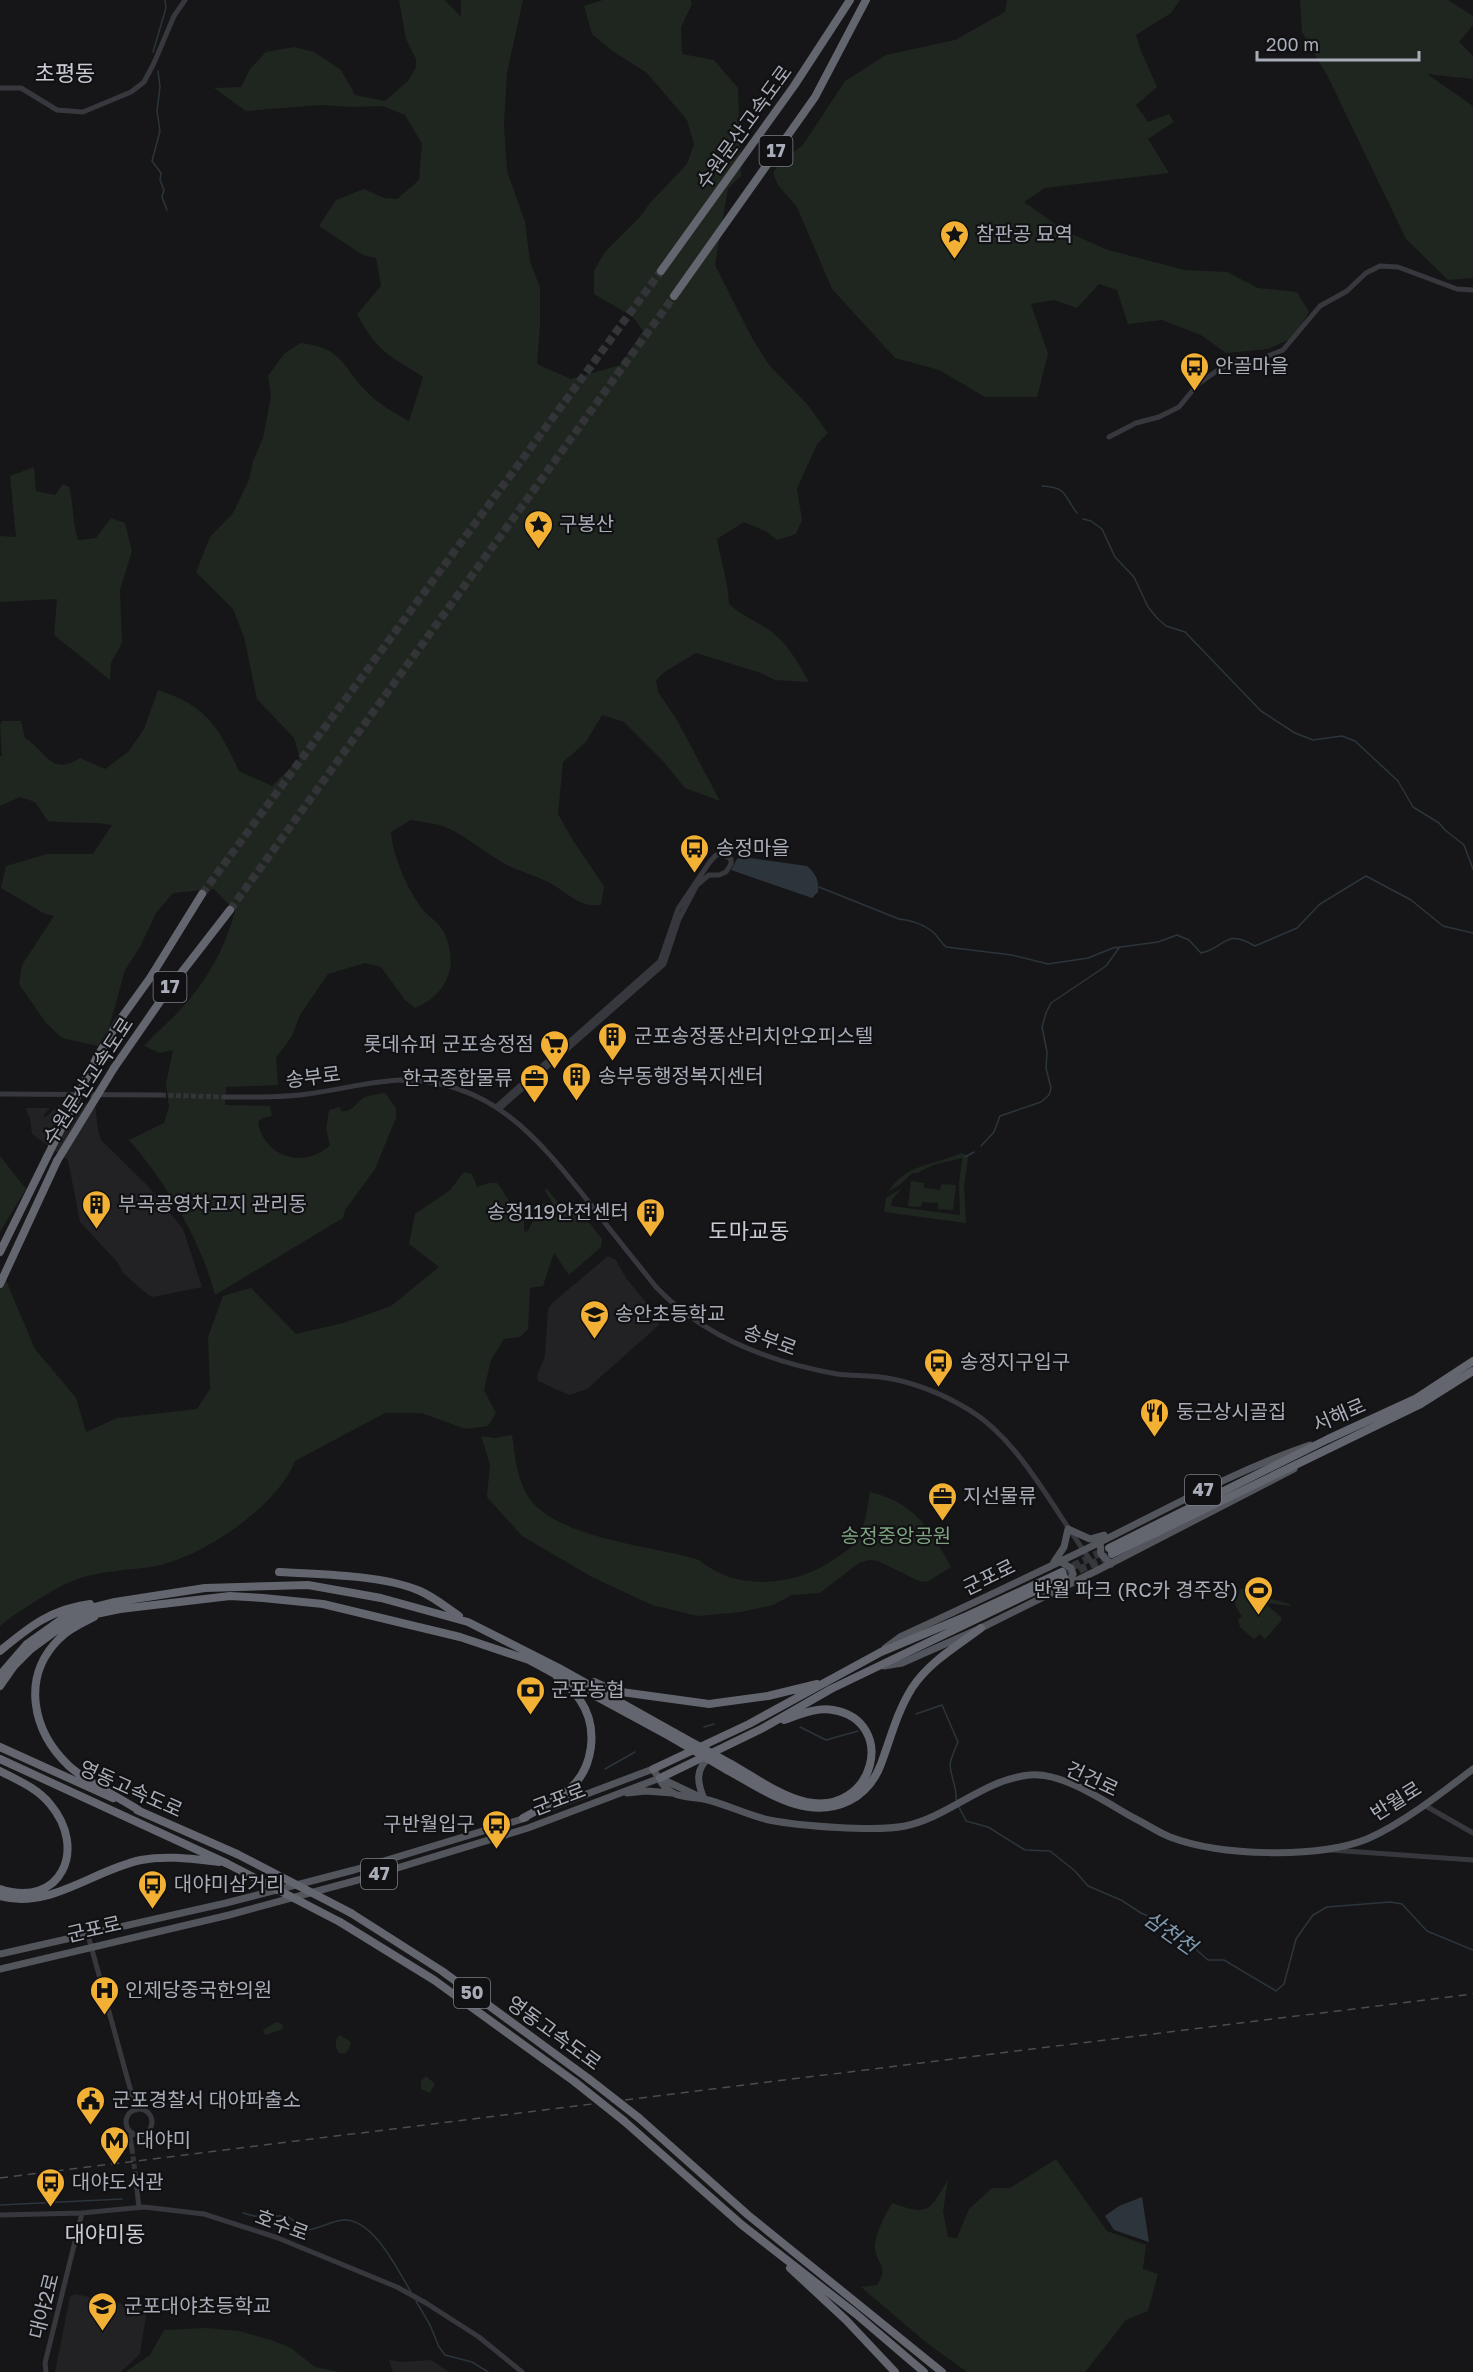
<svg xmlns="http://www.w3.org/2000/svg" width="1473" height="2372" viewBox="0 0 1473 2372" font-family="'Golos Text','Noto Sans KR',sans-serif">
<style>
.built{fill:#222225}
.green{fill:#1e261f}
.water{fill:#2c353c}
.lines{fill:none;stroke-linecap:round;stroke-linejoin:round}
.stream{stroke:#2c353c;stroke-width:1.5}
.minor-tunnel{stroke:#333438;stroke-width:5;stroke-dasharray:5 2.5;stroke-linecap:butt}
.highway-tunnel{stroke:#333438;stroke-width:8;stroke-dasharray:8 4;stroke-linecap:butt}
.minor{stroke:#37383d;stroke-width:5}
.major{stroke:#53555c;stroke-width:7}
.highway{stroke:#63666e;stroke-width:8}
.rail{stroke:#4a4c52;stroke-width:1.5;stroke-dasharray:8 6;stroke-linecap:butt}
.highway-bridge{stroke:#63666e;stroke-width:8}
.labels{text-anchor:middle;stroke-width:4.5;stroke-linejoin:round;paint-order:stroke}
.shield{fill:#111113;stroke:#7b7e86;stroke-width:1.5}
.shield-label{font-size:18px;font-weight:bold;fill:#a8adb8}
.street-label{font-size:20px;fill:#a8adb8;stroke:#111113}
.poi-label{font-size:20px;fill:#a8adb8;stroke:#111113;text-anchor:start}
.park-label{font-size:20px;fill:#7fa381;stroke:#111113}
.water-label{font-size:21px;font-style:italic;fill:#7f9bb3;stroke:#111113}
.quarter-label{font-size:22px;fill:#c9ccd4;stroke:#111113}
</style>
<rect width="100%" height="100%" fill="#161618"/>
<path class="built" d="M95,1103L98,1131L101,1140L148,1186L183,1229L202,1287L153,1297L147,1294L123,1273L118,1263L80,1222L68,1160L32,1134L30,1118L25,1108H50L45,1113L44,1118L61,1104Z
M608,1256L616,1260L626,1278L659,1318V1325L587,1389L569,1395L538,1381L537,1375L545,1356L548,1309L552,1303Z
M75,2294L147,2309L140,2354L121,2372H55L70,2297Z
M389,2360L403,2362L431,2360L449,2372H393Z"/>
<path class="green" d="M399,0H445L461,17V0H523L507,73L504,124L507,171L525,222L530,261L540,288V326L537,364L571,379L620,365L643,331L633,317L594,294V271L604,253L640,217L650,203L687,164L694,144L687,120L647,73L611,50L592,34L584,6L603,0H691L692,4L681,27L682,54L714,60L738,88L741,176L728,188L715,265L752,338L769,365L807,404L828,433L817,444L797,489L802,520L796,534L777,540L767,532L744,522L717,539C721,561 728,581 729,604C742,616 758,622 772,632C789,645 799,665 809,682L775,680L761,673L696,653L666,671L656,680L658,692L677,720L720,801L685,788L663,761L624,722L602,715L586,742L563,762L558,814L572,839L604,886L601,905C579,908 567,892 548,882C533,874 516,871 502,862C482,851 464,834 443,826C433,823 421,822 411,820L391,832C393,858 407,887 422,909C428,916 437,921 442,929C460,962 450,993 415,1008L405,1000L381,967L365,963L328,974L300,1015L292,1036L276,1058L278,1085L226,1087L225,1105L270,1106L272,1116L262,1118L258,1122C264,1157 304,1170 330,1145L326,1129L329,1110L340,1107L341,1111C354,1113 355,1102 365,1097C371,1095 378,1094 385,1093L396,1108V1118L375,1169L345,1210L343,1218L215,1295C201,1240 166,1183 129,1140L164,1123L169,1107L166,1084L173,1050L160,1053L144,1046C156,1033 169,1022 181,1009C207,980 225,949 235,911L214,889L173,893L156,913L140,947L125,970L109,1028L98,1046L62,1038L46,1023L19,984L22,965L54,916L45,914L1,888L6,866L47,854H93L112,825C90,821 70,824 48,821L35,802L20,797L0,806V756H2L0,725L2,721H21L25,738C46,751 51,777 80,758L105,769L128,752L144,729L158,690C207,706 218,726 239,771L272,786L300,758L294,738L257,699L244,637L233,609L196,572L210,537L233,513L249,480L253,461L263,438L271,396L268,376L284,354L300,343C345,348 341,367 369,394C379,404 396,414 409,421L423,377C389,355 377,352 357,314L381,286L376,258L363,255L319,226L336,200L364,189L384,198L397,199L419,180L422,144L405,115L382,106L352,107L321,105L246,111L214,88L241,87L250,69L266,52L294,47L314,52L341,70L355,95L385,101L408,81L416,67V59L406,39Z
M1007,0H1180L1171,13L1136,35L1141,51L1157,87L1136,105L1148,122L1169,114L1174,122L1148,139L1169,173L1045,188L1024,202L1065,231L1108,250L1185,270L1227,272L1258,288L1297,292L1309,312L1293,338L1268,349L1226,353L1201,335L1162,320L1128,324L1117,290L1099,284L1077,308L1054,300L1031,304L1048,354L1037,397H985L939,370L895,358L832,289L797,207L778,185L774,176V171L781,162L803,145L845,81L886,55L955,40L1005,12Z
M1300,0H1448L1473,16V25L1459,42L1473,56V79L1427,74L1473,106V278L1448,280L1406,239L1328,77L1302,32Z
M34,467L36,491L55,495L63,484L69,487C74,505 72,522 78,540L96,538L111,518L125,523L132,551L120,590L122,643L111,663L110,680L54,635L57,599L0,602V536L16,537L10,476Z
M961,1153L967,1155L968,1159L964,1186L966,1223L884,1212L886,1198L902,1188L892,1200L891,1206L960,1215L959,1184L962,1158L933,1165L917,1173H912L901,1184L888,1192C907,1163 932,1166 961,1153Z
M0,1156L26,1189L0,1232Z
M464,1172L472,1174L477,1187L489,1183H497C507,1194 509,1208 524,1216V1232L528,1231L540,1206L544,1203L552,1209V1202L545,1191L546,1188L563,1208L577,1207L602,1239L601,1247L569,1275L554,1253L543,1286L530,1288L528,1329L520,1337L504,1339L491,1360L484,1390L496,1413L488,1426L466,1429L421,1413H385L295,1461C277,1507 204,1556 156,1566C128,1571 97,1570 70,1582C53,1589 14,1614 0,1626V1274L5,1278L35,1349L76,1398L86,1432L117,1418L197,1409L210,1389L208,1337L223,1296L251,1288L296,1334L343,1323L391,1306L439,1267L409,1244L415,1214L450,1190Z
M911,1181L924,1183V1188L940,1190L941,1184L956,1185L953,1210L938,1209V1203L922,1202L921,1207L908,1206Z
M512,1435C515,1455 516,1474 526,1493C551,1539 652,1545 699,1560C737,1592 796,1587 836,1558C841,1554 849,1550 854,1544C865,1529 867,1510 870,1492C914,1502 931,1530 951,1567L927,1582L919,1581L878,1561L869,1560L859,1563L820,1593L792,1595L773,1605L741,1612L698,1616L652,1605L592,1577L522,1536L487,1497L490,1464L481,1436L495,1438Z
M1245,1588L1255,1590L1264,1597L1290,1604V1606L1265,1603L1281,1617V1621L1265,1639L1260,1634L1254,1639L1240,1627L1238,1620L1242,1616C1235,1608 1231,1597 1240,1589Z
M276,2022L282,2024L283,2029L265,2035L263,2030Z
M340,2035L351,2042L349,2049L344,2054L339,2053C335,2047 334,2040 340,2035Z
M426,2076L435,2084L430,2093L421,2089V2081Z
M1056,2159L1107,2231L1146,2245L1143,2269L1158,2274L1148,2311L1126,2320L1085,2372H967L928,2344L861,2287L877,2285C891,2265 873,2262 875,2244C877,2229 885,2216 892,2203C930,2216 928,2212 948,2180L943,2211L948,2237L957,2238L969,2209L992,2188H1010Z
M206,2328L239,2331L274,2341L291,2348L315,2367L340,2372H125L150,2355L164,2330Z"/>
<path class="water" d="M743,857L807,866C816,874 819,880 818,892L812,898L731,870L737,859Z
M1142,2197L1149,2242L1114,2230L1105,2216L1119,2206Z"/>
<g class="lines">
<path class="stream" d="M153,52L166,8L165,0
M158,71L160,87L157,111L160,131L152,161L161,173L160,180L164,190L162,197L167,210
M1042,486C1067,487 1064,496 1077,513
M1083,519L1091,521L1102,529L1115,557L1134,577L1148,607L1157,618L1166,626L1185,632L1261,711L1295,733L1313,740L1342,736L1355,741L1398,781L1413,807L1439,823L1445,830L1464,845L1473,869
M819,887L899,919C911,920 923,924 933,932C938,936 940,942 946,947L1012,955L1048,964L1088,958L1113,948L1158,942L1177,935L1189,940L1201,953C1225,949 1224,927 1255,946L1297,928L1320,904L1366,876L1411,900L1443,926L1473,933
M981,1146L994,1132L1000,1116L1041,1102L1049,1095L1051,1088L1046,1068L1047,1052L1042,1027L1046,1013L1051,1003L1106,966L1119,948
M965,1157L974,1152
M916,1714L942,1705L958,1742C947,1768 949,1762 955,1788C957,1793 955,1797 957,1802
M704,1727L714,1724
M800,1727L826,1740L858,1731
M605,1769L635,1752
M959,1807L966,1821L988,1827L1025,1850L1050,1851L1075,1871L1088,1886L1121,1900L1141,1913L1158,1920L1183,1938L1208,1960H1224L1276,1991L1284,1984L1296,1939L1313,1915L1327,1907L1390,1902L1402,1904L1427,1931L1473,1950
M0,2205L122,2199
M243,2213L254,2216H287L307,2230C319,2229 331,2221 343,2220C373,2218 397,2269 411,2292
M416,2301L430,2325L439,2347L445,2355L472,2362L488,2372"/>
<path class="minor-tunnel" d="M161,1095L225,1097
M132,2149L136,2180"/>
<path class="highway-tunnel" d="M202,894L661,271
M230,910L674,296
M1062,1572L1105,1550
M1068,1575L1109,1556"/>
<path class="minor" d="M0,88H21L57,110L83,112L131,92L144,82L154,63L174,16L185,0
M1109,437L1136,423L1159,417L1179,407L1198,384L1221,368L1235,362H1253L1283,350L1320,306L1347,291L1366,273L1380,266L1398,267L1457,289L1473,290
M0,1094L161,1095
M225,1097C253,1097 280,1098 307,1094C339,1090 370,1081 402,1080C491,1080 537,1137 588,1201C610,1230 633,1258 656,1287C704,1337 769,1362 837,1374C853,1376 870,1375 887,1378C916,1383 945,1395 971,1411C1024,1444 1059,1521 1098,1570
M496,1107L660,961L678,909L709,863L716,855L722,854L731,859V864L726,872L719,875H709L697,885L679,919L664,964L499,1109
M1424,1805L1473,1833
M1331,1850L1473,1860
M88,1935L136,2110
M126 2122a13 13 0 1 1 26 0a13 13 0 1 1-26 0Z
M132,2149L130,2137L133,2134
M136,2180L139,2208
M0,2215L82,2213L144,2207L204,2214L278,2238L397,2287L426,2303L479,2337L522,2372
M46,2372L45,2363L82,2213"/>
<path class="major" d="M1100,1541L1101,1554L1111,1564
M1059,1561L1071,1568L1073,1574L1068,1585
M1054,1562L1064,1547L1068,1529L1090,1539L1104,1535
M885,1648L900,1637C961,1609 1022,1580 1082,1551C1158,1514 1231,1472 1310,1445
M884,1666L902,1663L981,1628L1098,1570L1294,1469
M660,1778L702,1798
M627,1793L646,1791L672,1793
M704,1799C697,1782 695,1769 710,1757
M539,1812L653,1769C659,1778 662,1787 673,1793C682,1798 694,1797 704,1799C726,1804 747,1815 769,1820C800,1826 875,1832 905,1826C949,1817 984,1779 1030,1775C1063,1772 1105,1802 1134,1818C1146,1824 1158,1832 1170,1837C1220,1856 1317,1859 1367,1839C1402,1824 1443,1792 1473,1769
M0,1954L226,1903L354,1870L526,1818
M0,1969L229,1915L358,1880L528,1828L660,1778"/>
<path class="highway" d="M661,271L794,86L850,0
M674,296L815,97L866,0
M97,1057L117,1024L150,978L202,894
M114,1068L168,990L230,910
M0,1252L47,1157
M0,1284L57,1161
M1109,1548L1328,1439L1415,1399L1473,1361
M1112,1554L1419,1405L1473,1371
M279,1572C320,1574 383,1575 420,1591C434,1597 447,1608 459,1616
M94,1617C82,1623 68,1629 59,1639C20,1678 33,1732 69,1766C85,1781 120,1798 140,1811
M0,1651C29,1627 51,1609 90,1604
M0,1675L27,1644L62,1619L79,1611L115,1602L205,1588L308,1585L381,1598L468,1622L559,1668L675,1733
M594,1682L614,1691L709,1704L768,1696L817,1684
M0,1686L14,1666L31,1649L65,1624L81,1617L120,1609L230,1596L263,1598L323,1604L460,1637L529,1660L671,1737
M0,1747L113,1798
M0,1759L226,1863
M731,1764C754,1777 780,1796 806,1802C875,1816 898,1721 833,1710C816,1707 799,1715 784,1720
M653,1769L749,1724L881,1652L967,1616L1062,1572
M727,1770C764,1790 806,1822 849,1801C865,1793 875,1780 881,1764C891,1737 897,1712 912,1688C929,1662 957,1646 981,1628
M0,1771C17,1780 37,1788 50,1804C88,1849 61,1909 0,1889
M660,1778L763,1728L831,1689L1064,1577
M137,1810L237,1854
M523,1818C538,1810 554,1802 567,1791C594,1770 599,1728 580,1700C574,1691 565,1684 557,1677
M0,1896C50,1910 93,1870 141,1860C167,1855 193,1859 219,1862
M351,1913L442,1971L589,2079
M340,1922L434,1980L575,2082
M639,2118L748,2215L942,2372
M624,2121L742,2225L856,2314L924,2372
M790,2268L846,2320L895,2372"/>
<path class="rail" d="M0,2178L1473,1994"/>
<path class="highway-bridge" d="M47,1157L97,1057
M57,1161L114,1068
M675,1733L731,1764
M671,1737L727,1770
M237,1854L351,1913
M226,1863L340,1922
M589,2079L639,2118
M575,2082L624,2121"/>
</g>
<defs>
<symbol id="sight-pin" viewBox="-11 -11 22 30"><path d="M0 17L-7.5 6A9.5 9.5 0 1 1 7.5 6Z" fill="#f2b134" stroke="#111113"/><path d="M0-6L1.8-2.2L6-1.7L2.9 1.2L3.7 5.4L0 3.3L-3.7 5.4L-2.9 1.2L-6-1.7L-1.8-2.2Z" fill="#111"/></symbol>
<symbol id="bus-pin" viewBox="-11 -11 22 30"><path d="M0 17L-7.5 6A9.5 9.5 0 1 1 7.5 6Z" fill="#f2b134" stroke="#111113"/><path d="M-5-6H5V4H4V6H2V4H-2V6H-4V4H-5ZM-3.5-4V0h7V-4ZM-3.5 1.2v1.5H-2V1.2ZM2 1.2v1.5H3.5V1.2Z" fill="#111"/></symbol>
<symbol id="building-pin" viewBox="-11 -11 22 30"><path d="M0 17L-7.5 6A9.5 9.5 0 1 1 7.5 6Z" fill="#f2b134" stroke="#111113"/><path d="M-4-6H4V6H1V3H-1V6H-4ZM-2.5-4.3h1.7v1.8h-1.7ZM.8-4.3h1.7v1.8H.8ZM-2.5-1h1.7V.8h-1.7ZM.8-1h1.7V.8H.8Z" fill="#111"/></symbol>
<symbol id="supermarket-pin" viewBox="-11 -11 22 30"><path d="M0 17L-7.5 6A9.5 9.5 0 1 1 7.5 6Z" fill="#f2b134" stroke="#111113"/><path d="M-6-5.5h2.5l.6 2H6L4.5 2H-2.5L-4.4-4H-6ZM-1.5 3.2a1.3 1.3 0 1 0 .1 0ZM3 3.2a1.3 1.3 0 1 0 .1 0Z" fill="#111"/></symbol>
<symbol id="office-pin" viewBox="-11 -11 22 30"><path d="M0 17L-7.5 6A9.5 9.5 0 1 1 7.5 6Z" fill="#f2b134" stroke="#111113"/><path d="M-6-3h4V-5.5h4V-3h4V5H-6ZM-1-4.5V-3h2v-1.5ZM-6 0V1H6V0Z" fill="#111"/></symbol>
<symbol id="school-pin" viewBox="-11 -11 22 30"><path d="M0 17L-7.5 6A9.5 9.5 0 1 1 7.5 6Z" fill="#f2b134" stroke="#111113"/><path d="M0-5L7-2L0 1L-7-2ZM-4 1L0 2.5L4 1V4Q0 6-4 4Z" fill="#111"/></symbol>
<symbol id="restaurant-pin" viewBox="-11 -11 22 30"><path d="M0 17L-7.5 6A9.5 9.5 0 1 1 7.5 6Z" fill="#f2b134" stroke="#111113"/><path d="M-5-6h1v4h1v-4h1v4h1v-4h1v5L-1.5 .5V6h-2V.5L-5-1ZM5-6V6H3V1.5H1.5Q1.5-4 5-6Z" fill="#111"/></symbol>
<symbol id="stadium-pin" viewBox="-11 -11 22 30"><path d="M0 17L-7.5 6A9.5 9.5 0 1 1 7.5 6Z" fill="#f2b134" stroke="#111113"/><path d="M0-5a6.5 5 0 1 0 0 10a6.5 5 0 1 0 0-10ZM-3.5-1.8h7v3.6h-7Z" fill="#111"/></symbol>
<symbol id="bank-pin" viewBox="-11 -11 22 30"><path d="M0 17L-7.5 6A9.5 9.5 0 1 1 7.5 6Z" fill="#f2b134" stroke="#111113"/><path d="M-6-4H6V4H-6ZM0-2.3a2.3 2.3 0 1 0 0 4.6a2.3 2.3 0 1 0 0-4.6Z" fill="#111"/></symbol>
<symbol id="hospital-pin" viewBox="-11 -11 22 30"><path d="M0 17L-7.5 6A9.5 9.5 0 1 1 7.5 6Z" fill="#f2b134" stroke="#111113"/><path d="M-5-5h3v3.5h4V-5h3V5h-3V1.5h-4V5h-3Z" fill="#111"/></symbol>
<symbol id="civic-pin" viewBox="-11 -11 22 30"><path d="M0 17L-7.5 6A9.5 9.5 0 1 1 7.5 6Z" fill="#f2b134" stroke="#111113"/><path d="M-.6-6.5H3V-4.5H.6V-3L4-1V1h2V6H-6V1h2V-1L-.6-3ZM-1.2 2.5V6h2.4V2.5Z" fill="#111"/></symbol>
<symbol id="metro-pin" viewBox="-11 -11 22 30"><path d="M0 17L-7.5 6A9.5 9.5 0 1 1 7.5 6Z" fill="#f2b134" stroke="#111113"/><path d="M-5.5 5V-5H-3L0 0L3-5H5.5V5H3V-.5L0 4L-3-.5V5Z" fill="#111"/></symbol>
</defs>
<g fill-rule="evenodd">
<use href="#sight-pin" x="938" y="218" width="33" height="45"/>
<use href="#bus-pin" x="1178" y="350" width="33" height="45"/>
<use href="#sight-pin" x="522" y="508" width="33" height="45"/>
<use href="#bus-pin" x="678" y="832" width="33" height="45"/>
<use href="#building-pin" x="596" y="1020" width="33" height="45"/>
<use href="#supermarket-pin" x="538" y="1028" width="33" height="45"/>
<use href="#building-pin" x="560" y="1060" width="33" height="45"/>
<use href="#office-pin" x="518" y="1062" width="33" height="45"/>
<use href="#building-pin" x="80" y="1188" width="33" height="45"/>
<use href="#building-pin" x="634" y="1196" width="33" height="45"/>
<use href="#school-pin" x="578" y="1298" width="33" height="45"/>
<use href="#bus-pin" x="922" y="1346" width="33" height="45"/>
<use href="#restaurant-pin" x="1138" y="1396" width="33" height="45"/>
<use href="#office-pin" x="926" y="1480" width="33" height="45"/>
<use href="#stadium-pin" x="1242" y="1574" width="33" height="45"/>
<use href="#bank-pin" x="514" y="1674" width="33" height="45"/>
<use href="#bus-pin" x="480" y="1808" width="33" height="45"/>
<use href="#bus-pin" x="136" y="1868" width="33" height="45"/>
<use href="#hospital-pin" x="88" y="1974" width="33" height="45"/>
<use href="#civic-pin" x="74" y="2084" width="33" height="45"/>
<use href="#metro-pin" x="98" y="2124" width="33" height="45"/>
<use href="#bus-pin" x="34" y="2166" width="33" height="45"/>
<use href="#school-pin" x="86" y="2290" width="33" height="45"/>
</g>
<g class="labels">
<g class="shield">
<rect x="759.5" y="136" width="33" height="30" rx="4.5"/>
<rect x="153.5" y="972" width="33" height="30" rx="4.5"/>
<rect x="1185" y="1475" width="36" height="30" rx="4.5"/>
<rect x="361" y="1859" width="36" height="30" rx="4.5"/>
<rect x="454" y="1978" width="36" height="30" rx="4.5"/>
</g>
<g class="shield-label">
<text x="776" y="157">17</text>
<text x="170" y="993">17</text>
<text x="1203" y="1496">47</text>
<text x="379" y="1880">47</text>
<text x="472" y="1999">50</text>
</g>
<g class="street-label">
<text transform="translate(744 127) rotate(-54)" y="7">수원문산고속도로</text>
<text transform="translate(313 1077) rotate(-7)" y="7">송부로</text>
<text transform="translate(88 1081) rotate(-57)" y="7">수원문산고속도로</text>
<text transform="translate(770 1340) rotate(20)" y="7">송부로</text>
<text transform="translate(1339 1415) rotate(-23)" y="7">서해로</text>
<text transform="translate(989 1577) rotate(-26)" y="7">군포로</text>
<text transform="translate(1092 1779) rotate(25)" y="7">건건로</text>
<text transform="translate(131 1789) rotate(24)" y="7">영동고속도로</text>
<text transform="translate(559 1799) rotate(-21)" y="7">군포로</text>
<text transform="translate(1396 1801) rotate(-32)" y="7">반월로</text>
<text transform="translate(94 1929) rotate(-13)" y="7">군포로</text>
<text transform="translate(554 2033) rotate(36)" y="7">영동고속도로</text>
<text transform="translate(282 2225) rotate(20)" y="7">호수로</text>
<text transform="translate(44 2306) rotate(-76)" y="7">대야2로</text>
</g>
<g class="poi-label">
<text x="976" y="241">참판공 묘역</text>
<text x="1215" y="373">안골마을</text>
<text x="559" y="531">구봉산</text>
<text x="716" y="855">송정마을</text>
<text x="634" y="1043">군포송정풍산리치안오피스텔</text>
<text x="534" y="1051" text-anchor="end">롯데슈퍼 군포송정점</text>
<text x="598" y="1083">송부동행정복지센터</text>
<text x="513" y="1085" text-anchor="end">한국종합물류</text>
<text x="118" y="1211">부곡공영차고지 관리동</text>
<text x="629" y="1219" text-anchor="end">송정119안전센터</text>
<text x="615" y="1321">송안초등학교</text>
<text x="960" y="1369">송정지구입구</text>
<text x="1176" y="1419">둥근상시골집</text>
<text x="963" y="1503">지선물류</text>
<text x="1238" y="1597" text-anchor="end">반월 파크 (RC카 경주장)</text>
<text x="551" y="1697">군포농협</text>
<text x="475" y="1831" text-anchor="end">구반월입구</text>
<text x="174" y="1891">대야미삼거리</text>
<text x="125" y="1997">인제당중국한의원</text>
<text x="112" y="2107">군포경찰서 대야파출소</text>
<text x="136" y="2147">대야미</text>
<text x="72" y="2189">대야도서관</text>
<text x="124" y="2313">군포대야초등학교</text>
</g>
<g class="park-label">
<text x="896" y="1543">송정중앙공원</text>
</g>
<g class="water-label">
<text transform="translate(1170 1933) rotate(35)" y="7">삼천천</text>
</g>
<g class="quarter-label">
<text x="65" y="81">초평동</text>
<text x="749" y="1239">도마교동</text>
<text x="105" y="2242">대야미동</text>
</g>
</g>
<path d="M1257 51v9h162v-9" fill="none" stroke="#a8adb8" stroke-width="3"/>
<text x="1266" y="51" font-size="18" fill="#a8adb8" stroke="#111113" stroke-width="4.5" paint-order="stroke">200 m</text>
</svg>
